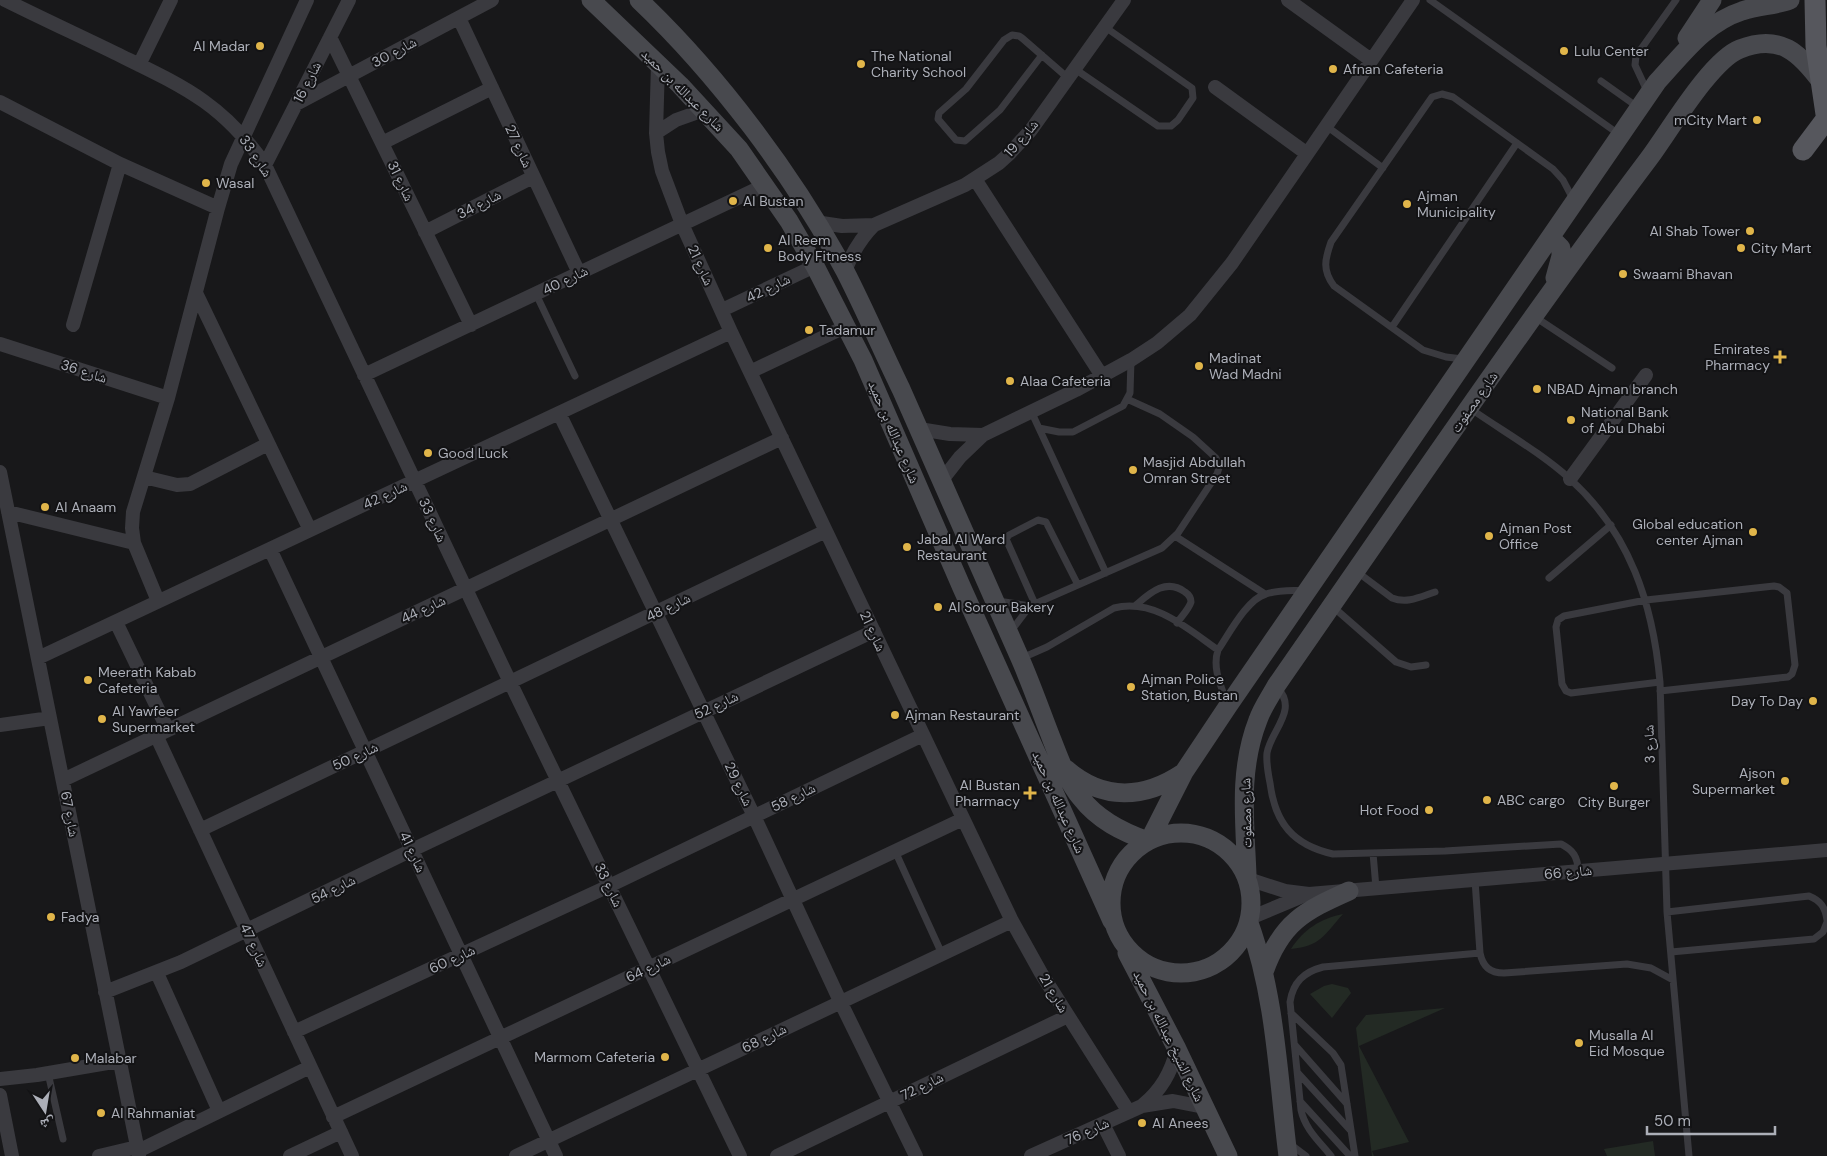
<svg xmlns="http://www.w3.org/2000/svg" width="1827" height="1156" viewBox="0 0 1827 1156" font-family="'DM Sans','Noto Naskh Arabic',sans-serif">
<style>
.green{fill:#232a24}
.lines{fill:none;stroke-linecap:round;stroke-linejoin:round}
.lane{stroke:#3a3a3f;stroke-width:7}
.street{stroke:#3a3a3f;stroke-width:14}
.secondary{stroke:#48494e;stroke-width:19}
.primary{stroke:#56575d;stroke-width:21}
.poi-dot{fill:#e0b54a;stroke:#131315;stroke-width:2}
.labels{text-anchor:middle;stroke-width:4;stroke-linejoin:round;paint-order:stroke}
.poi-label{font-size:14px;fill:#acafb8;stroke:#131315;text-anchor:start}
.street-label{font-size:14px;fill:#acafb8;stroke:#131315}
</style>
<rect width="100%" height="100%" fill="#18181a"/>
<path class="green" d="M1343,914C1324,935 1321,946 1291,949C1304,929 1320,919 1343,914Z
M1332,984L1348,988L1351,993L1332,1018L1310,994L1324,986Z
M1445,1008L1359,1046L1409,1142L1372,1151L1374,1156H1372L1356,1028L1366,1015Z
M1653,1141L1655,1156H1607L1604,1149Z"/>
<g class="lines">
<path class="lane" d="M1430,0L1620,135
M1042,55L1000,110L965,141L956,140L938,119L939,113L966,89L1004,40L1012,35L1019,36L1022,38L1068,78
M1075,69L1158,126H1171L1178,120L1193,98L1192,88L1105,27
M1601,81L1639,108
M1648,93L1635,65L1636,56L1676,0
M1325,125L1383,168
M536,294L575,376
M1535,317L1612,368
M1392,327L1517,143
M1463,359L1446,357L1423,350L1334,286C1322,270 1325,259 1331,242L1432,97L1442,94L1453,97L1553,169L1563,180L1574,201
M1471,409C1504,432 1540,452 1570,479C1630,533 1653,604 1660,682L1667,912L1689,1156
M1031,411L1106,573
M1039,428L1059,432H1073L1123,406L1130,393L1131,360
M1175,536L1265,594
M1356,571L1392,598C1407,604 1420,597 1435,592
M1549,578L1611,525
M998,601L1030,606
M1035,604L1006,539L1009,535L1038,520L1046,522L1078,585
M1136,605C1150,593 1166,578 1185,592C1188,594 1191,598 1191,602C1189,609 1181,617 1177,623
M1332,606L1396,662L1411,667L1426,665
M1011,631L1030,606L1162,548L1178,533L1217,474L1219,468L1216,458L1193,437L1160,414L1127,399
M1022,658L1047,647L1114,608C1154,598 1188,629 1218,650
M1660,682L1571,693L1566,691L1562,684L1556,627L1558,620L1564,616L1646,600L1774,586L1779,587L1787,593L1795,665L1792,674L1788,677L1660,691
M1277,687C1299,710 1271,730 1267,753C1266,763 1268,773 1270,783C1275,823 1293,845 1333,854L1445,851L1561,844C1573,850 1578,857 1578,871
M1227,703C1221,686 1212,668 1218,650C1229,634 1247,599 1266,594C1278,590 1292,591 1305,590
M895,851L942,954
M1373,853L1376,888
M1475,880L1480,953C1483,967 1490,973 1504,973L1627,964L1651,968L1673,980
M1667,912L1809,896C1821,901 1825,907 1827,920
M1671,952L1814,939L1823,932L1827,922
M1291,1013L1333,1053L1341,1065L1355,1156
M1295,1045L1347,1104
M48,1073L63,1139
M1298,1073L1351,1131
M1300,1101L1350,1156
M1290,1144L1306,1156
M1331,1156C1319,1141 1305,1129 1301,1110L1290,1002C1293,982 1304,972 1323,967L1480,953"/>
<path class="street" d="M5,0C41,18 78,35 115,53C180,85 222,102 265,165L510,682L740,1156
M1288,0L1371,60
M459,18L579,273
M330,37L471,325
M658,64L656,133L658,152L662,171L682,224L731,332L1012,921L1041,973L1129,1112
M139,65L171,0
M1215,87L1306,153
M0,102L120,164L218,208
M296,104L492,0
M656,133L676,120L704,110
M382,143L492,88
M265,165L349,0
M975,179L1102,376
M815,222L842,226L874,225L965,185L999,163L1010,153L1031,130L1124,0
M425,232L533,177
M845,271C852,253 860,239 874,225
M197,295L310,530
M722,310L815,266
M73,325L120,164
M0,344L168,398
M750,372L847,326
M364,375L765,185
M559,413L754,816L840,1001L916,1156
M919,429L950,434L983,435
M0,472L139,1156
M144,477L177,485L190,484L268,444
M1570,479L1646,375
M942,480L960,457L983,435L1076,390L1131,360L1157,343L1190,315L1232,263L1413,0
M8,512L134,543
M270,549L556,1156
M158,601L134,543L132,528L133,512L168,398L218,208L231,164L307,0
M116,622L168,730
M38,658L731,332
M0,725L50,718
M156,735L352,1156
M63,780L782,438
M200,830L826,531
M1248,879L1285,891L1309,894L1827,850
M1250,918L1305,895
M157,973L219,1111
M105,992L181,962L412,850L874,631
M294,1032L609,886L923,735
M0,1079L37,1075L119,1061
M0,1095L12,1156
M1143,1105C1161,1090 1171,1073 1177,1049
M333,1117L963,819
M1103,1124L1119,1156
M138,1151L310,1067
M99,1156L137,1147
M290,1156L341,1132
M516,1156L1012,921
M777,1156L1068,1016
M1031,1156L1142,1106L1173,1101L1204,1107"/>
<path class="secondary" d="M591,0L680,85L739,149L789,221L815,266L863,360L962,588L1112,921
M639,0C718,75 793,175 845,271C865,310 882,350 901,389C941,478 980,567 1019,656C1031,683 1041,712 1052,740C1060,760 1067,781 1081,798C1098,820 1122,832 1148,841
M1687,38L1712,0
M1547,242H1555L1561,248V256L1555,278
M1066,769C1103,801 1144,799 1183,773
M1111 903a70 70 0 1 1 140 0a70 70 0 1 1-140 0Z
M1150,839L1184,772L1228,706L1657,82C1683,54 1705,23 1742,11C1758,5 1775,6 1790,0
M1247,875C1245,822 1238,771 1258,720C1262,708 1270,697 1276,686C1399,509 1520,330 1650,157C1670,130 1711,60 1740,49C1780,33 1800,53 1822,83
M1249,923C1276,998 1278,1078 1288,1156
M1127,953L1177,1049L1228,1156
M1264,972C1281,923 1304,911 1349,891"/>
<path class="primary" d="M1815,0L1816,46L1827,121
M1803,150L1827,118"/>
</g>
<g class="poi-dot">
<circle cx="260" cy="46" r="5"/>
<circle cx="1564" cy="51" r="5"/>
<circle cx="861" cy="64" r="5"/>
<circle cx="1333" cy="69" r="5"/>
<circle cx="1757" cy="120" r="5"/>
<circle cx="206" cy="183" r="5"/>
<circle cx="733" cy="201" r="5"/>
<circle cx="1407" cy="204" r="5"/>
<circle cx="1750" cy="231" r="5"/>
<circle cx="768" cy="248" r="5"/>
<circle cx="1741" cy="248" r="5"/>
<circle cx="1623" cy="274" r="5"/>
<circle cx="809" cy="330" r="5"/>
<path d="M1777.5 349.5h5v5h5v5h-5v5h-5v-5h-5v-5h5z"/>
<circle cx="1199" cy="366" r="5"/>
<circle cx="1010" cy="381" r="5"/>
<circle cx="1537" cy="389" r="5"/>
<circle cx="1571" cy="420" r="5"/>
<circle cx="428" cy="453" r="5"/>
<circle cx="1133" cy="470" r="5"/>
<circle cx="45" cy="507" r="5"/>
<circle cx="1753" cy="532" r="5"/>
<circle cx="1489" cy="536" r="5"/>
<circle cx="907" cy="547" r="5"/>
<circle cx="938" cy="607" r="5"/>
<circle cx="88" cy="680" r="5"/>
<circle cx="1131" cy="687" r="5"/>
<circle cx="1813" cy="701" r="5"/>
<circle cx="895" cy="715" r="5"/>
<circle cx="102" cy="719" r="5"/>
<circle cx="1785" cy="781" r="5"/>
<circle cx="1614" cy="786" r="5"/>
<path d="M1027.5 785.5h5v5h5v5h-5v5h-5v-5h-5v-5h5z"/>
<circle cx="1487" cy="800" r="5"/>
<circle cx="1429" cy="810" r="5"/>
<circle cx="51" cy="917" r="5"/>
<circle cx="1579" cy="1043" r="5"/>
<circle cx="665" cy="1057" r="5"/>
<circle cx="75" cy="1058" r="5"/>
<circle cx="101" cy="1113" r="5"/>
<circle cx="1142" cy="1123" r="5"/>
</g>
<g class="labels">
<g class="poi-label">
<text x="250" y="51" text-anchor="end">Al Madar</text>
<text x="1574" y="56">Lulu Center</text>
<text x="871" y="61">The National<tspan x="871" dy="16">Charity School</tspan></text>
<text x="1343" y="74">Afnan Cafeteria</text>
<text x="1747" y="125" text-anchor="end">mCity Mart</text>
<text x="216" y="188">Wasal</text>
<text x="1417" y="201">Ajman<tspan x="1417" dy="16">Municipality</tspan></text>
<text x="743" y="206">Al Bustan</text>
<text x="1740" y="236" text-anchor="end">Al Shab Tower</text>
<text x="778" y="245">Al Reem<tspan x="778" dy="16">Body Fitness</tspan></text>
<text x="1751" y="253">City Mart</text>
<text x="1633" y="279">Swaami Bhavan</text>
<text x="819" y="335">Tadamur</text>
<text x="1770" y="354" text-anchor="end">Emirates<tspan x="1770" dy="16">Pharmacy</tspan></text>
<text x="1209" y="363">Madinat<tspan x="1209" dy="16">Wad Madni</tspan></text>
<text x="1020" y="386">Alaa Cafeteria</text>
<text x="1547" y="394">NBAD Ajman branch</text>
<text x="1581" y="417">National Bank<tspan x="1581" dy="16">of Abu Dhabi</tspan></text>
<text x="438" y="458">Good Luck</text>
<text x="1143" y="467">Masjid Abdullah<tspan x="1143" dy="16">Omran Street</tspan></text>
<text x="55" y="512">Al Anaam</text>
<text x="1743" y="529" text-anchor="end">Global education<tspan x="1743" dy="16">center Ajman</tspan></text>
<text x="1499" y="533">Ajman Post<tspan x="1499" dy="16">Office</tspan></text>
<text x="917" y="544">Jabal Al Ward<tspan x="917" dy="16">Restaurant</tspan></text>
<text x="948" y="612">Al Sorour Bakery</text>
<text x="98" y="677">Meerath Kabab<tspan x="98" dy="16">Cafeteria</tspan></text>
<text x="1141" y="684">Ajman Police<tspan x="1141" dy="16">Station, Bustan</tspan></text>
<text x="1803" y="706" text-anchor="end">Day To Day</text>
<text x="112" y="716">Al Yawfeer<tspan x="112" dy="16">Supermarket</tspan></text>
<text x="905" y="720">Ajman Restaurant</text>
<text x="1775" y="778" text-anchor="end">Ajson<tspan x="1775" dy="16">Supermarket</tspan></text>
<text x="1020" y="790" text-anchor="end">Al Bustan<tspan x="1020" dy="16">Pharmacy</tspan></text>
<text x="1497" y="805">ABC cargo</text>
<text x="1614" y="807" text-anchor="middle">City Burger</text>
<text x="1419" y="815" text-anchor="end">Hot Food</text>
<text x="61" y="922">Fadya</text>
<text x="1589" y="1040">Musalla Al<tspan x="1589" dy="16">Eid Mosque</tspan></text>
<text x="655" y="1062" text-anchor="end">Marmom Cafeteria</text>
<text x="85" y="1063">Malabar</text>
<text x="111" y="1118">Al Rahmaniat</text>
<text x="1152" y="1128">Al Anees</text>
</g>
<g class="street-label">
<text transform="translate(394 52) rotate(-28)" y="5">شارع 30</text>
<text transform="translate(307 82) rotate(-63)" y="5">شارع 16</text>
<text transform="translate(683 90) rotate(45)" y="5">شارع عبدالله بن حميد</text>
<text transform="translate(1021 138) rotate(-49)" y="5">شارع 19</text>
<text transform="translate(519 146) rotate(65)" y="5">شارع 27</text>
<text transform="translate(256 156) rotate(56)" y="5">شارع 33</text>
<text transform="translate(401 181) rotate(64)" y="5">شارع 31</text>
<text transform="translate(479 204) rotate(-27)" y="5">شارع 34</text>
<text transform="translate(701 265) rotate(65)" y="5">شارع 21</text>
<text transform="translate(565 280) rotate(-26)" y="5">شارع 40</text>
<text transform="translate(768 288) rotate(-26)" y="5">شارع 42</text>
<text transform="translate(84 371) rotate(18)" y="5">شارع 36</text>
<text transform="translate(1474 402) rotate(-55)" y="5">شارع مصفوت</text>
<text transform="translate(894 432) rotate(67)" y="5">شارع عبدالله بن حميد</text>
<text transform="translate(385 495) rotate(-25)" y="5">شارع 42</text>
<text transform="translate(433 520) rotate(65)" y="5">شارع 33</text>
<text transform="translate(668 607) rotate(-26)" y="5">شارع 48</text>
<text transform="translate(423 609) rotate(-25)" y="5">شارع 44</text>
<text transform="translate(873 631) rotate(65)" y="5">شارع 21</text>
<text transform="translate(716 705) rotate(-25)" y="5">شارع 52</text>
<text transform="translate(1649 744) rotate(-92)" y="5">شارع 3</text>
<text transform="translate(355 756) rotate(-25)" y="5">شارع 50</text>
<text transform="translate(739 784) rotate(64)" y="5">شارع 29</text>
<text transform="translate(793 797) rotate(-26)" y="5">شارع 58</text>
<text transform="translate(1059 802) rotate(66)" y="5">شارع عبدالله بن حميد</text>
<text transform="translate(1246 813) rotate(-91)" y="5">شارع مصفوت</text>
<text transform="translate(70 814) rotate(79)" y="5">شارع 67</text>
<text transform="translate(413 852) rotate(65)" y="5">شارع 41</text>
<text transform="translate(1568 872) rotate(-5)" y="5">شارع 66</text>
<text transform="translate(609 885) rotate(64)" y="5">شارع 33</text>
<text transform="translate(333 889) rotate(-26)" y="5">شارع 54</text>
<text transform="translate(254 945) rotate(65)" y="5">شارع 47</text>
<text transform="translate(452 959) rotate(-25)" y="5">شارع 60</text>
<text transform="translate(648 968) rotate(-25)" y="5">شارع 64</text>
<text transform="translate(1054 993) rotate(59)" y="5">شارع 21</text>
<text transform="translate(1169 1036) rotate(64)" y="5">شارع الشيخ عبدالله بن حميد</text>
<text transform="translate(764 1038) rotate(-26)" y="5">شارع 68</text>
<text transform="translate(922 1086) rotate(-26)" y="5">شارع 72</text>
<text transform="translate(1087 1131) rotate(-24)" y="5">شارع 76</text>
</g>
</g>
<g transform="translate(45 1111) rotate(168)" stroke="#131315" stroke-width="4" paint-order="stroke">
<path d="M0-4L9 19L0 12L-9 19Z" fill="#acafb8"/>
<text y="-8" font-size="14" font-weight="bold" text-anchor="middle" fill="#acafb8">ش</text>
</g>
<path d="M1647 1126v8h128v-8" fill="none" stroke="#acafb8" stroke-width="2.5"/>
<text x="1654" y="1126" font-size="15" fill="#acafb8" stroke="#131315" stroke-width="4" paint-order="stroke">50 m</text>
</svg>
